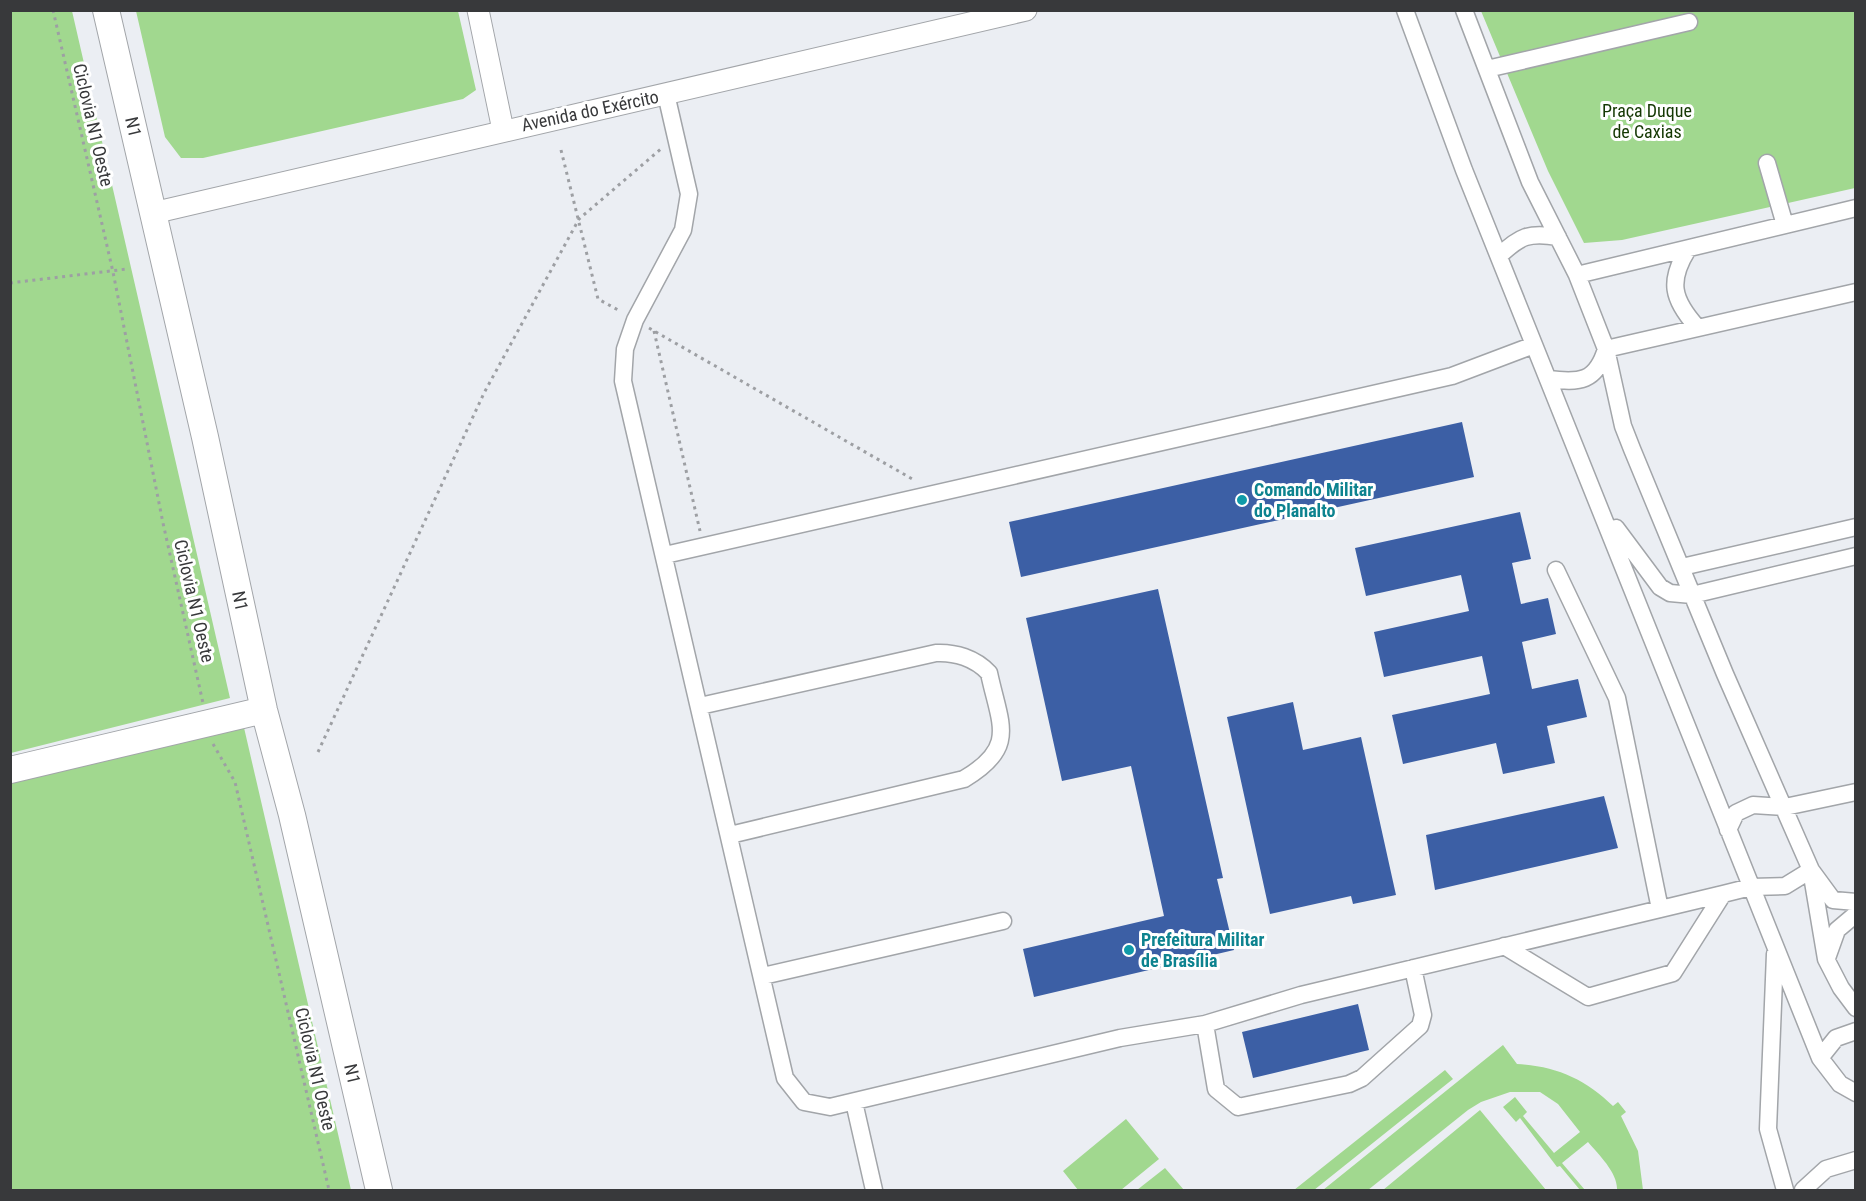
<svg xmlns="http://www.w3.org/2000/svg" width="1866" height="1201" viewBox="0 0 1866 1201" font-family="'Roboto Condensed',sans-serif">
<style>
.green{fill:#a1d88f}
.building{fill:#3c5fa5}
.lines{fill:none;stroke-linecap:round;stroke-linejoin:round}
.minor-casing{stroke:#a2a5a9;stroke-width:19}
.major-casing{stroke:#a2a5a9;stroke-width:23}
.highway-casing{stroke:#a2a5a9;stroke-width:28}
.path{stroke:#9d9fa3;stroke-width:3;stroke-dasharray:3 4.5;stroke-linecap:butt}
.minor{stroke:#fff;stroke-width:16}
.major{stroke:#fff;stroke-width:21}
.highway{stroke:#fff;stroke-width:26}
.culture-dot{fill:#0f9aa8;stroke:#fff;stroke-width:2}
.labels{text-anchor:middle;stroke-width:6;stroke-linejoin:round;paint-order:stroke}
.street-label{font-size:18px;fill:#38393b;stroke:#fff}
.park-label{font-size:18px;fill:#143803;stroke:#fff}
.culture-label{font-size:18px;font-weight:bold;fill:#0d838f;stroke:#fff;text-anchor:start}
</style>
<rect width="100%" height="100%" fill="#ebeef3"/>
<path class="green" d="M11,10L72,11L230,698L11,753Z
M136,11H458L476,90L463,99L203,158H181L165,137Z
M1481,11H1855V188L1622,240L1584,243L1548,171Z
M242,719L351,1190H11V777Z
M1503,1045L1517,1064C1556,1066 1585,1079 1613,1106L1618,1102L1626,1112L1621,1116L1638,1151L1643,1190H1617C1618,1173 1599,1155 1588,1142L1562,1163L1585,1190H1580L1560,1166L1557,1167L1520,1118L1516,1122L1503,1107L1515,1097L1527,1112L1523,1116L1554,1153L1580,1132L1558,1104L1540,1092H1510L1481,1102L1468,1110L1368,1190H1323Z
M1445,1070L1453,1079L1314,1190H1294Z
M1480,1110L1546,1190H1383Z
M1126,1119L1159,1159L1121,1190H1078L1063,1171Z
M1165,1168L1184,1190H1137Z"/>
<path class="building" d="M1462,422L1474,477L1021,577L1009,522Z
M1520,512L1531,559L1512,563L1521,604L1548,598L1556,634L1522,642L1532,689L1578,679L1587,717L1547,726L1555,763L1503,774L1496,743L1403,764L1392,715L1490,694L1482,656L1384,677L1374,632L1469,611L1461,575L1366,596L1355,548Z
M1158,589L1223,878L1217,879L1234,950L1034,997L1023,949L1164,916L1131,766L1062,781L1026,618Z
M1293,702L1303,750L1361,737L1396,895L1353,904L1351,896L1270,914L1227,717Z
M1604,796L1618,848L1435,890L1426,835Z
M1358,1004L1369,1050L1253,1078L1242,1032Z"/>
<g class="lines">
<defs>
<path id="minor" d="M1405,10L1464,170L1820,1058L1840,1084L1856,1093
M1464,10L1530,182L1577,275L1606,349L1623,426L1632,449L1725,674L1811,870L1826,959L1841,988L1856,1008
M1487,69L1689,22
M666,94L689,194L683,230L635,320L625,349L623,381L785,1078L804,1102L830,1107L1120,1038L1205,1024L1301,995L1723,894L1751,887L1785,886L1811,870L1833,900L1856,902
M1767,163L1785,225
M1688,249C1668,281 1672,299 1697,327
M1499,256C1520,236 1529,232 1558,237
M1577,275L1856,208
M1606,349L1856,292
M1548,379C1580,383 1596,382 1606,349
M1616,528L1660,587L1670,593L1692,595L1856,556
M665,555L1452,376L1534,345
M1682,567L1856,527
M1556,570L1617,698L1660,909
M700,706L936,653C955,652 975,658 989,673C1000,725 1018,747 964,779L730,835
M1728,830L1736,813L1753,805L1785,807L1856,792
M1504,946L1588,997L1673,973L1723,894
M1775,954L1768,1129L1785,1190
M1827,958L1837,930L1856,914
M763,976L1003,921
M1205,1024L1216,1089L1238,1107L1349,1084L1362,1078L1420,1026L1423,1015L1413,968
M1820,1058L1836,1038L1856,1031
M854,1102L874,1190
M1803,1190L1826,1169L1856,1160"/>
<path id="major" d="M478,10L503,130
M153,213L1026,10"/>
<path id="highway" d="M106,10L205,437L264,710L292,815L379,1190
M10,770L264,710"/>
</defs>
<use href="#minor" class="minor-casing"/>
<use href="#major" class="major-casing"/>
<use href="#highway" class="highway-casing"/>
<path class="path" d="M53,10L113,272L163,523L203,703
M561,150L598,299L620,311
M10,283L127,269
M649,328L914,480
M654,331L700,531
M213,744L235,782L329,1190
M318,752L484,393L579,219L662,148"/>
<use href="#minor" class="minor"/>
<use href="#major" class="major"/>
<use href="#highway" class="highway"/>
</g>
<g class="culture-dot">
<circle cx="1242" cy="500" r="6"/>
<circle cx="1129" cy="950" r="6"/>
</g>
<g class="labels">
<g class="street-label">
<text transform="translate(590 111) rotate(-12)" y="6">Avenida do Exército</text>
<text transform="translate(93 125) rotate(77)" y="6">Ciclovia N1 Oeste</text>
<text transform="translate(133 127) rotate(77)" y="6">N1</text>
<text transform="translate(194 601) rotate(77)" y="6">Ciclovia N1 Oeste</text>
<text transform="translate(240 601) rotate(78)" y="6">N1</text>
<text transform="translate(315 1069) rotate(77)" y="6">Ciclovia N1 Oeste</text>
<text transform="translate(352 1074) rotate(77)" y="6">N1</text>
</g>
<g class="park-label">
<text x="1647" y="117">Praça Duque<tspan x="1647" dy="21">de Caxias</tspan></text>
</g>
<g class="culture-label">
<text x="1254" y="496">Comando Militar<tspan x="1254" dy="21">do Planalto</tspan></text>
<text x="1141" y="946">Prefeitura Militar<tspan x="1141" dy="21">de Brasília</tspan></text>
</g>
</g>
<rect width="1866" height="1201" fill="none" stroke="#38393b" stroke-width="24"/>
</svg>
